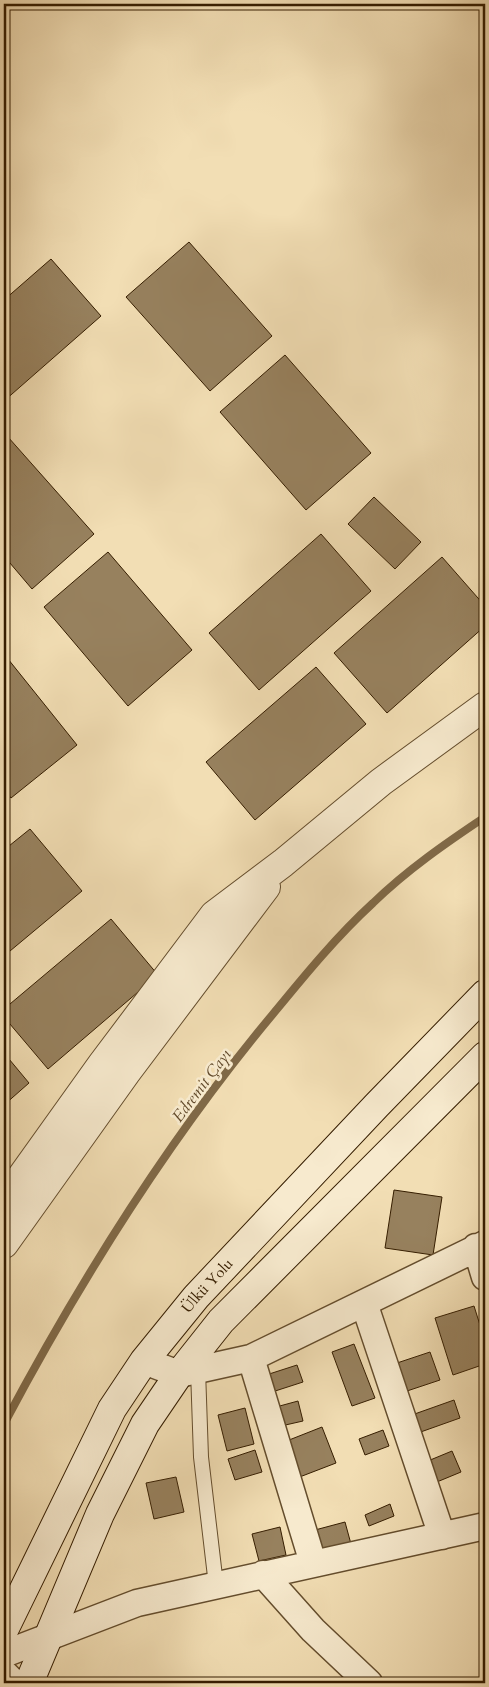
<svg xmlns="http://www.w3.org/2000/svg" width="489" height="1687" viewBox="0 0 489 1687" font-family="Cardo,serif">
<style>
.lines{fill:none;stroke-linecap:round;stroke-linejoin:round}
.stream{stroke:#806947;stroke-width:8}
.building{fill:#97815e;stroke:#351d00}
.service-casing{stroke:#644d2d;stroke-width:16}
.minor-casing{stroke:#644d2d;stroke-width:29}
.tertiary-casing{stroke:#644d2d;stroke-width:30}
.secondary-casing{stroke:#351d00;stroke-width:30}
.service{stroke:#f7eace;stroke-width:14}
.minor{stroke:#f7eace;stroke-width:26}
.tertiary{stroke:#f7eace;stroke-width:28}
.secondary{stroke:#f7eace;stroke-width:28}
.labels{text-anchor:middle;stroke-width:5;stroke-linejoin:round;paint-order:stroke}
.street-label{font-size:15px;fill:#351d00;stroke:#f7eace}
.water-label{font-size:16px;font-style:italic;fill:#61492a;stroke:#f7eace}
</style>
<rect width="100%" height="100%" fill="#f2deb4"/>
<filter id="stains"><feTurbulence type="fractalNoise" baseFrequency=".004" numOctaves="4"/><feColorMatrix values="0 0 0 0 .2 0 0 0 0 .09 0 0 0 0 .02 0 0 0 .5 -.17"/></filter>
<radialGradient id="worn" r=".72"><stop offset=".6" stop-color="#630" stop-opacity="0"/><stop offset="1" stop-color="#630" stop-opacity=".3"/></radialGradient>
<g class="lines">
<path class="stream" d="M4,1424C81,1279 168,1140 273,1014C305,975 336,937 373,903C407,870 446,843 485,817"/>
</g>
<path class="building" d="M189,242L272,336L210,391L126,297Z
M51,259L101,316L4,401V300Z
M285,355L371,453L306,510L220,412Z
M8,437L94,534L32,589L4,556V441Z
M374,497L421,542L395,569L348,524Z
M321,534L371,591L259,690L209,633Z
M108,552L192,650L128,706L44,607Z
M442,557L485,606V626L387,713L334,653Z
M4,654L77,745L11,798L4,789Z
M316,667L366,724L255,820L206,762Z
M30,829L82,891L4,956V850Z
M111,919L158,975L48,1069L4,1017V1009Z
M4,1053L29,1083L4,1105Z
M394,1190L442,1197L433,1255L385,1248Z
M474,1306L485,1341V1364L453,1375L435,1318Z
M354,1344L375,1398L352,1406L332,1352Z
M430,1352L440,1380L404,1392L394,1364Z
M297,1365L303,1382L269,1393L263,1376Z
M485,1398V1421L480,1399Z
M454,1400L460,1418L415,1434L409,1416Z
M298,1401L303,1421L281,1426L276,1407Z
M245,1408L254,1444L227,1451L218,1415Z
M322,1427L336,1463L297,1478L284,1442Z
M383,1430L389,1446L365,1455L359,1439Z
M255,1450L262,1472L235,1480L228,1459Z
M452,1451L461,1472L432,1484L423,1463Z
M176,1477L184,1512L154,1519L146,1483Z
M390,1504L394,1516L369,1526L365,1515Z
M345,1522L351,1544L321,1552L315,1530Z
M280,1527L286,1555L259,1561L252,1534Z"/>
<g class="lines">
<defs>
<path id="service" d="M198,1370L201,1457L216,1585"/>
<path id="minor" d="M476,1247L485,1277
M364,1303L442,1536
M251,1358L313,1563
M144,1361L179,1374L251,1358L485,1244
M263,1574L313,1630L369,1683
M4,1654L137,1603L485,1526
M4,1673L14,1683"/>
<path id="tertiary" d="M4,1201L102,1064L214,915L283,863L381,782L485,706
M4,1244L126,1073L266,887"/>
<g id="secondary">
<path id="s1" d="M4,1630L112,1409L144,1361L196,1297L377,1105L485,994"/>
<path d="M29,1683L100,1514L145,1424L179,1374L221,1321L485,1056"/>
</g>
</defs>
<use href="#service" class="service-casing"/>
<use href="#minor" class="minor-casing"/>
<use href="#tertiary" class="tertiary-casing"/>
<use href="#secondary" class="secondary-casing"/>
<use href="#service" class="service"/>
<use href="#minor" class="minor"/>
<use href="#tertiary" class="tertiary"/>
<use href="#secondary" class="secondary"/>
</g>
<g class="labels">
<g class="street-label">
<text dy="5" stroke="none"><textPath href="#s1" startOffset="402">Ülkü Yolu</textPath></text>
</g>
<g class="water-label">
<text transform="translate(201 1085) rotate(-53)" y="6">Edremit Çayı</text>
</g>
</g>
<rect width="489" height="1687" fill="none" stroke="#f2deb4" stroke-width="20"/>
<rect x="5" y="5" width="479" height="1677" fill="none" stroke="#351d00" stroke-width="2.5"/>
<rect x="10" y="10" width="469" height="1667" fill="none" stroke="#351d00"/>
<rect width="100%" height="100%" filter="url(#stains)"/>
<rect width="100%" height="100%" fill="url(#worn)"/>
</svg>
